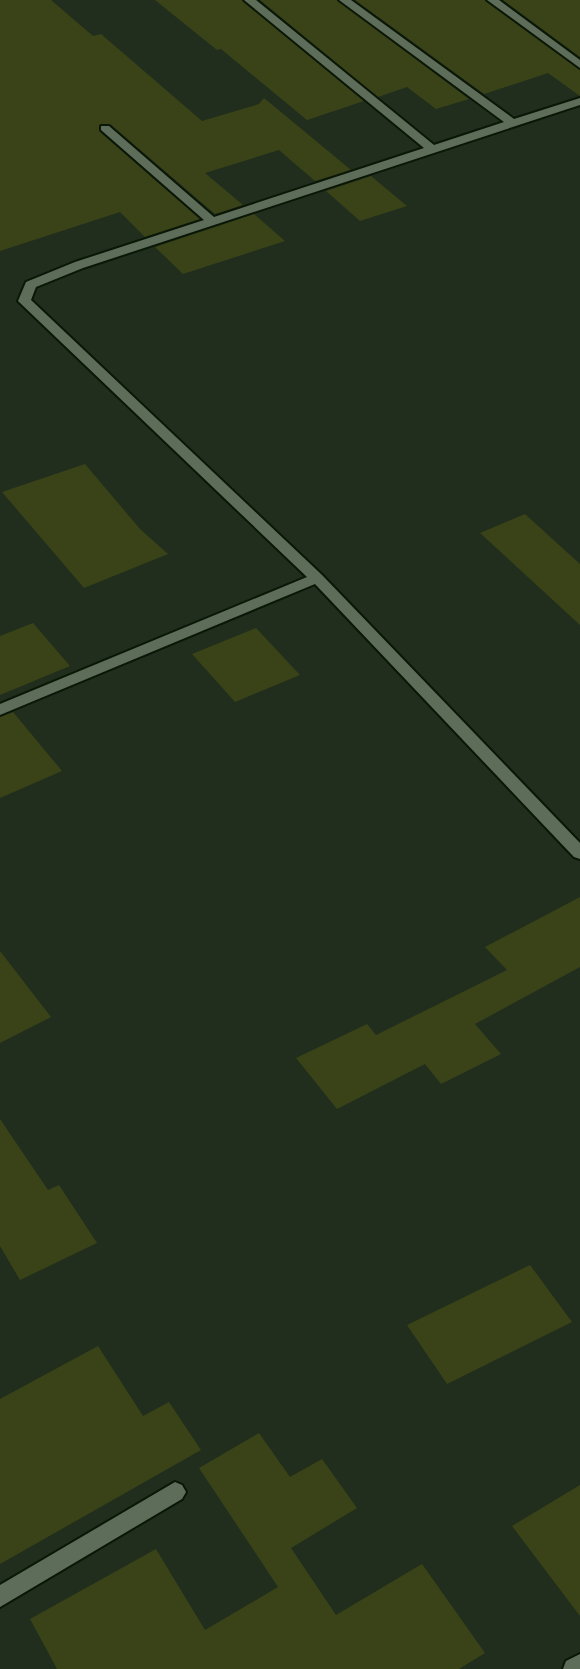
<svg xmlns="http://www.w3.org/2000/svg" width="580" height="1669" viewBox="0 0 580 1669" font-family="Poppins,sans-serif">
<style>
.building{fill:#3a4317}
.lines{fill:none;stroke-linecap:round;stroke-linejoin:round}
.service-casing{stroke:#0a1606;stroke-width:4}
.minor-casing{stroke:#0a1606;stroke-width:4}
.service{fill:#5e6d59;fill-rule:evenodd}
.minor{fill:#5e6d59;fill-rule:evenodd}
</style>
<rect width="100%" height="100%" fill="#212e1d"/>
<path class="building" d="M0,0H51L93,36L101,34L202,121L259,104L264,98L351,170L315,181L279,150L205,173L243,205L215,214L110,124H101L100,132L200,219L145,237L120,212L0,251Z
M155,0H242L364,101L307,120L221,49L217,50Z
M260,0H337L469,99L436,109L407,87L378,97Z
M355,0H485L580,70V96L548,73L484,94Z
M503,0H580V57Z
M371,176L407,206L360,221L326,191Z
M254,214L285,241L183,274L155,247Z
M85,464L140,529L168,554L84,588L2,492Z
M525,514L580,564V625L480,533Z
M33,623L70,666L0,695V636Z
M256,628L300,675L235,702L192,654Z
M13,712L62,771L0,798V717Z
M580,897V967L475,1024L501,1054L441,1084L425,1064L337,1109L296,1058L367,1024L376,1035L507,970L485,947Z
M0,951L51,1017L0,1043Z
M0,1119L48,1190L59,1185L97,1243L20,1280L0,1246Z
M530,1265L572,1322L447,1384L407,1325Z
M98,1346L143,1416L169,1402L201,1450L0,1564V1399Z
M259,1433L290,1477L322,1459L357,1508L291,1548L336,1615L422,1564L485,1653L459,1669H57L30,1619L156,1549L205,1630L278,1587L199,1468Z
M580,1485V1616L512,1526Z"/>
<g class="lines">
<defs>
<path id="service" d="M175,1482L182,1485L186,1492L182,1499L0,1607V1585Z"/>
<path id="minor" d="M244,0H256L434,145L504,122L339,0H351L514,119L580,98V105L83,268L36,287L31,300L322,575L580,843V859L574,857L315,584L0,715V704L307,577L18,301L26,282L75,262L204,220L101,130V126H109L214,217L424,148Z
M487,0H499L580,60V68Z
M580,1654V1669H563L566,1661Z"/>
</defs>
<use href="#service" class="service-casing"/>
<use href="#minor" class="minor-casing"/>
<use href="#service" class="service"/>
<use href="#minor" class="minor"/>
</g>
</svg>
